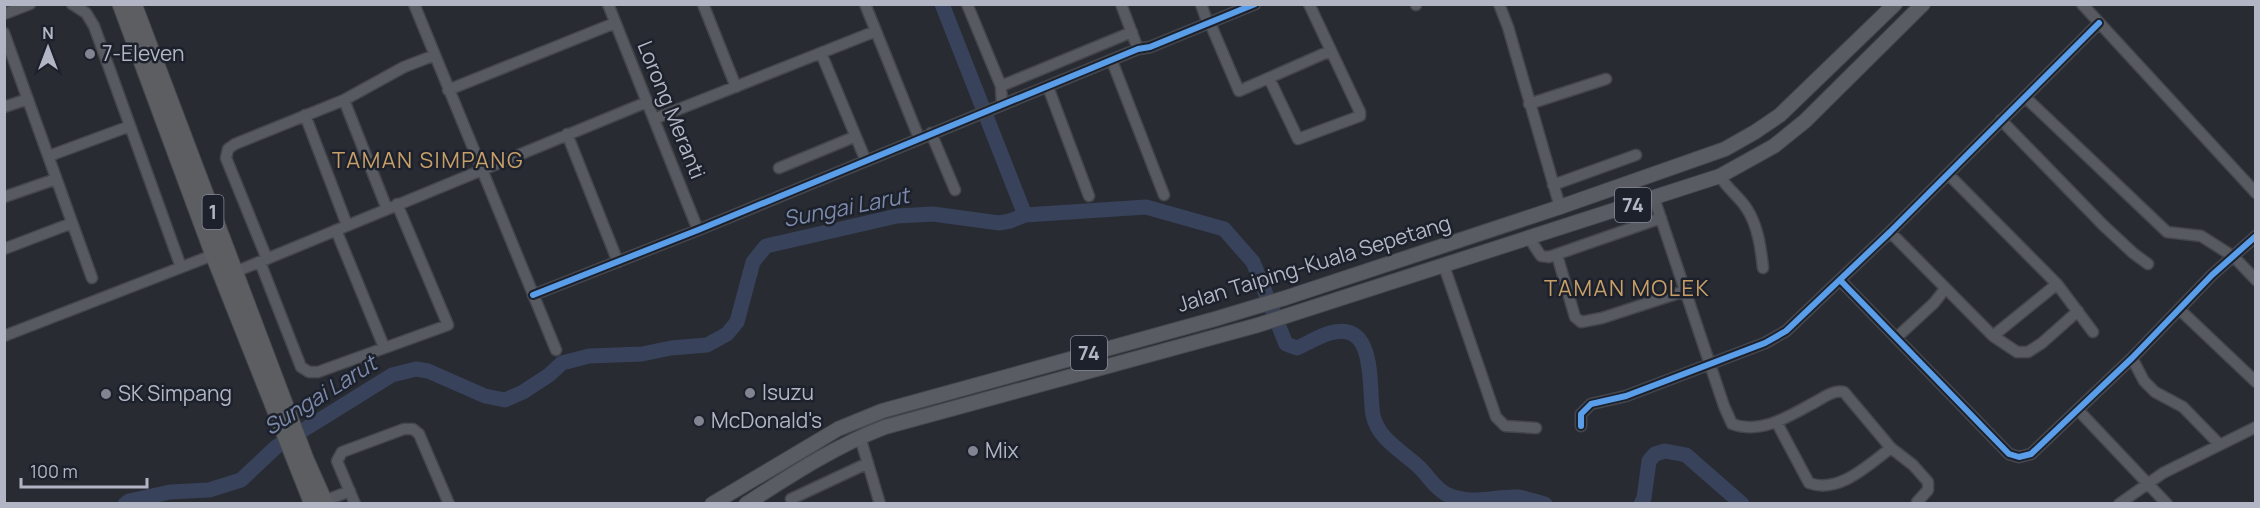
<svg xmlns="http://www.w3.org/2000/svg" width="2260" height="508" viewBox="0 0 2260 508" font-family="Manrope,sans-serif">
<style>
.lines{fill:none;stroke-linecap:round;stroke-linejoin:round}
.river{stroke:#38425a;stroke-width:15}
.minor-casing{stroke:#44464c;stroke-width:13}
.major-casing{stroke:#45484f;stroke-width:16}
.highway-casing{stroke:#44474e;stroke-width:17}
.minor{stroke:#585a61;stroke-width:10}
.major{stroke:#5a5c63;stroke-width:14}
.highway{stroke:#5c5e62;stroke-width:15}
.cycleway-casing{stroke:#1c212c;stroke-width:10}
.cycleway{stroke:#5a9eea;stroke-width:6}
.poi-dot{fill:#828591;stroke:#1c212c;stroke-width:2}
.labels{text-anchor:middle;stroke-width:5;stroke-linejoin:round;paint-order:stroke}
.shield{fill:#1c212c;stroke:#858996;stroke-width:1.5}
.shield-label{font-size:20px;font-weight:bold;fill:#b2b6c4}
.poi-label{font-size:21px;fill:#b2b6c4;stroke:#1c212c;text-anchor:start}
.street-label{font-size:21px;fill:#b2b6c4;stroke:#1c212c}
.neighbourhood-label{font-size:22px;letter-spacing:1.5px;fill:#c89f68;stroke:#1c212c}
.water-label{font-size:22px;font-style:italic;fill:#7c89a9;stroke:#1c212c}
</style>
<rect width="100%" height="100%" fill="#282b32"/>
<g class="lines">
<path class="river" d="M942,4L1025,215
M125,504L129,501L170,492L209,490L241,480L276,447L392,375L416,369L428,371L485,396L505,400L523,392L549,375L562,363L589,356L642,354L671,348L707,345L727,334L737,322L753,262L766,246L897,216L933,214L999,223L1010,221L1025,215L1146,207L1224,229L1253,262L1286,344L1297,348C1308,343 1319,336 1330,333C1378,319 1368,390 1373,415C1378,440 1404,452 1420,468C1428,476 1436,489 1446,494C1469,506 1495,496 1518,497C1527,498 1536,502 1545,504
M1641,504L1644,498L1649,461L1655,454L1665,451L1686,455L1742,504"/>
<defs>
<path id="minor" d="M72,4L86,13L94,26L181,267
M414,4L556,350
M608,4L698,230
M703,4L736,87
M865,4L919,138
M967,4L1001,86L1002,105
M1121,4L1138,49
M1201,4L1208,24
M1416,4V5
M1499,4L1508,27L1560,207
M2082,4L2256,193
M4,14L30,4
M1210,23L1239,91L1330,51
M4,33L92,278
M821,53L866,161
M1112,61L1164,195
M1269,78L1298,139L1360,116V112L1309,4
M1001,86L1132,32
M1048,87L1089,196
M448,90L615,23
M2025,97L2167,232L2201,236L2209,241L2234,257L2256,280
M344,100L387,209
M1529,104L1606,79
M4,107L28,99
M305,115L347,225
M654,119L876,31
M2001,120L2103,225L2133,253L2148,264
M931,133L955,190
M567,134L618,262
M49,156L130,126
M779,168L854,137
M1948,174L2057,284L1993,336
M1720,176C1727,189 1739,196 1747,209C1758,226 1761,249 1763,268
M1553,185L1636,155
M4,197L56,179
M1654,198L1724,406L1732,424C1762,435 1791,415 1817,401C1826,396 1834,390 1844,392L1891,448L1913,465L1928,482V490L1917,502
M336,230L384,347
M1890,232L1993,336L2017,352H2028L2042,343L2078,311
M1529,238L1541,256L1549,257L1661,218
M4,249L72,223
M1557,255L1575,317L1581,322L1602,318L1685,291
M267,259L226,158L228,149L235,144L344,100L404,67L435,55
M260,262L301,367L309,372H318L448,325L397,204
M1444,266L1496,417L1505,426L1536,428
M235,272L647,102
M1840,280L2009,454L2019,457L2031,454L2132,358L2212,275L2256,236
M2057,284L2093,332
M533,295L698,230L1138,49L1150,47L1255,4
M2179,309L2256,382
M4,336L213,255
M1896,338L1934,303L1945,289
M2132,358L2144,381L2155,392L2183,407L2219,444
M2078,410L2167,504
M1777,423L1809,483C1839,494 1868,465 1891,448
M1581,426V414L1591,404L1626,396L1765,343L1786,331L1890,232L2099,23
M860,437L880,504
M791,499L868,463
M324,501L350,491
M355,504L337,461L342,452L404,429H413L419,434L449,504
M2119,504L2163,473L2256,427"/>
<path id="major" d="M712,504L838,429L882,411L1215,319L1285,298L1560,207L1725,149L1755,132L1780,115L1895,4
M746,504C791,475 835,446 885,427L1258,325L1720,176L1774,146L1805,121L1923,4"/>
<path id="highway" d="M120,4L213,255L312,504
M134,4L306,459L326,504"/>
</defs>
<use href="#minor" class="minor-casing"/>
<use href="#major" class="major-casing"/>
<use href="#highway" class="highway-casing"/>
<use href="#minor" class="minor"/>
<use href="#major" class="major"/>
<use href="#highway" class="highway"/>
<defs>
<path id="cycleway" d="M1840,280L2009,454L2019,457L2031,454L2132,358L2212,275L2256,236
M533,295L698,230L1138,49L1150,47L1255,4
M1581,426V414L1591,404L1626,396L1765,343L1786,331L1890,232L2099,23"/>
</defs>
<use href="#cycleway" class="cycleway-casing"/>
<use href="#cycleway" class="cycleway"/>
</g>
<g class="poi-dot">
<circle cx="90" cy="54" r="6"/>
<circle cx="750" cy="393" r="6"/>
<circle cx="106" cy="394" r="6"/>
<circle cx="699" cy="421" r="6"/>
<circle cx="973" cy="451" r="6"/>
</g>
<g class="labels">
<g class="shield">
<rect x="1615" y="188" width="36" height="34" rx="4.5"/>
<rect x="202.5" y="195" width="21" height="34" rx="4.5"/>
<rect x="1071" y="336" width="36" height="34" rx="4.5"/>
</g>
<g class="shield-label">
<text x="1633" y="212">74</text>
<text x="213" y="219">1</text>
<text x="1089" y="360">74</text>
</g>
<g class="poi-label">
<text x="102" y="61">7-Eleven</text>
<text x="762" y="400">Isuzu</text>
<text x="118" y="401">SK Simpang</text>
<text x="711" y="428">McDonald's</text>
<text x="985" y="458">Mix</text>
</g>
<g class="street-label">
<text transform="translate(671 110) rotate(68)" y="7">Lorong Meranti</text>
<text transform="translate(1314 264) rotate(-17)" y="7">Jalan Taiping-Kuala Sepetang</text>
</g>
<g class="neighbourhood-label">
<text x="428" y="168">TAMAN SIMPANG</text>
<text x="1627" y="296">TAMAN MOLEK</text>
</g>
<g class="water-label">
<text transform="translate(846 207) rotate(-11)" y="8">Sungai Larut</text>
<text transform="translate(320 395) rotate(-32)" y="8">Sungai Larut</text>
</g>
</g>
<rect width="2260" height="508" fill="none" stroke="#b2b6c4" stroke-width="12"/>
<g transform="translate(48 48)" stroke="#1c212c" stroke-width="4.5" paint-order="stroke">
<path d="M0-4.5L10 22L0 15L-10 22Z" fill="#b2b6c4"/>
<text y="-9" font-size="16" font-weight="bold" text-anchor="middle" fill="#b2b6c4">N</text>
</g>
<path d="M21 478v9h126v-9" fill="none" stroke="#b2b6c4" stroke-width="3"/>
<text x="30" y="478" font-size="18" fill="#b2b6c4" stroke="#1c212c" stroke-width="4.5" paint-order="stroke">100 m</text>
</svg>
